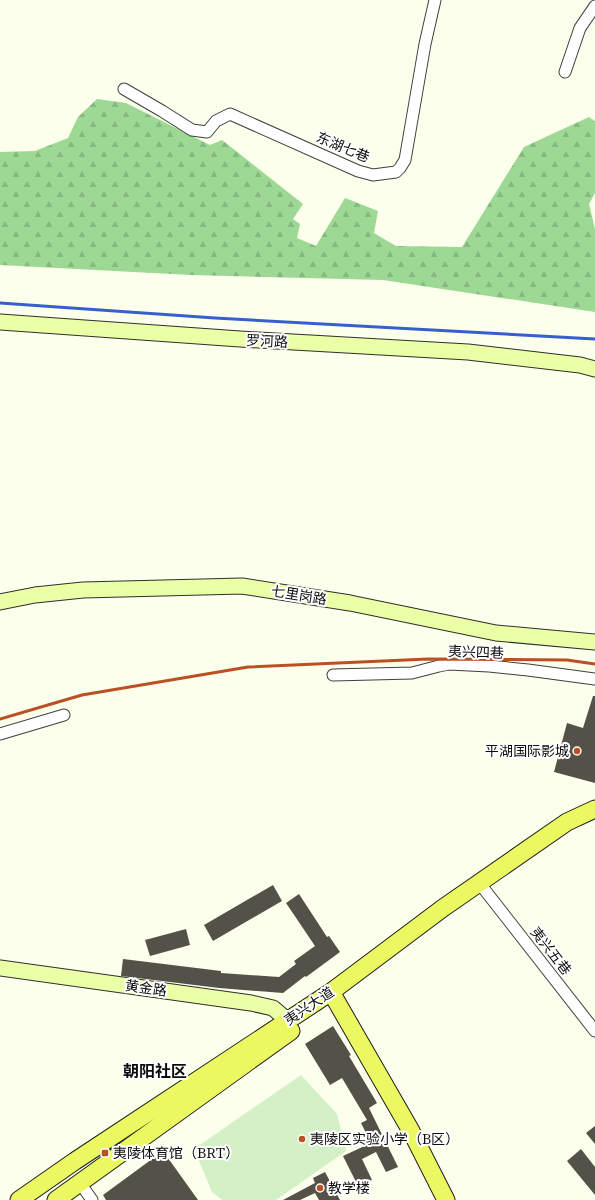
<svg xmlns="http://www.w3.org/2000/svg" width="595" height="1200" viewBox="0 0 595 1200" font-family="'Roboto Serif','Noto Sans SC',serif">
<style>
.forest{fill:url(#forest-firs)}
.pitch{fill:#d4f0c7}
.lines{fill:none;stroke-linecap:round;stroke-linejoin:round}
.stream{stroke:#375fcd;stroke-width:3}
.building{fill:#545148}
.street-casing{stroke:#3f3f3f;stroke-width:13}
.secondary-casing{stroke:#2e2e2e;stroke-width:17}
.primary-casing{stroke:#1d1d1d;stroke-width:19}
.street{stroke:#fff;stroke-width:11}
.secondary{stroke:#ebffa6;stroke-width:15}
.primary{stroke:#ebf862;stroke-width:17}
.rail{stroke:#bb5025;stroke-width:3}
.poi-dot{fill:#bb5025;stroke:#fff;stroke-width:1.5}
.labels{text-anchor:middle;stroke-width:4;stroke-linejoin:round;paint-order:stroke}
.street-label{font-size:14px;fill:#0c0c0c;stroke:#fff}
.poi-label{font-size:14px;fill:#0c0c0c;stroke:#fff;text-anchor:start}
.quarter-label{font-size:16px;font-weight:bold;fill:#0c0c0c;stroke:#fff}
</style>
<defs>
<pattern id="forest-firs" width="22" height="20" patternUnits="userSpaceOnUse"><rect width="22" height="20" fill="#9dd995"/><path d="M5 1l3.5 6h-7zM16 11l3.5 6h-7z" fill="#86b97f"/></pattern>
</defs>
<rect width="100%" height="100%" fill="#fcffeb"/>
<path class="forest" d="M97,99L126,103L210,145L222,140L303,204L293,219L300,224L297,238L316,246L345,198L378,211L374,233L396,246L462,247L524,147L589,117L595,121V193L589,204L595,229V312L383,280L191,275L0,265V152L35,151L68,138L78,117Z"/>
<path class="pitch" d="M301,1075L337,1114L346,1151L276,1200H222L212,1192L194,1149Z"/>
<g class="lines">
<path class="stream" d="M0,303L215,318L595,339"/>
</g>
<path class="building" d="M593,696H595V783L554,772L567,723L583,728Z
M273,885L282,901L213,941L204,925Z
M299,894L327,937L329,936L340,952L306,977L305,976L283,993L219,988L121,976L123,959L221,971V973L279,977L296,964L294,961L315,946L286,903Z
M186,929L190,945L150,956L145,940Z
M333,1026L351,1055L349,1056L377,1103L369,1108L398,1167L386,1172L376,1152L362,1159L372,1180L358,1186L343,1156L371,1143L361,1123L367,1120L342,1078L330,1085L305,1044Z
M595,1126V1144L586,1133Z
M581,1149L595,1167V1195L567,1161Z
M163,1151L198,1200H106L103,1195Z
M325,1172L340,1200H319L315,1193L300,1200H283L315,1183L313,1178Z"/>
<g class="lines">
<defs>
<path id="street" d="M565,72L580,28L595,6
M124,89L162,111L192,130L207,132L216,121L230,114L358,171L373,175L396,172L400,168L405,160L425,44L435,0
M333,675L412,673L439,666L449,664L489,666L528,670L595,679
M0,734L64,715
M484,889L595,1031
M80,1183L92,1200"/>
<path id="secondary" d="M0,322L240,339L468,352L580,365L595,369
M0,602L35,595L83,590L242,586L350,603L496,633L595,642
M0,968L251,1003L273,1008L287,1020"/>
<path id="primary" d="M331,992L411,1131L446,1200
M19,1200L75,1161L331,992L443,908L567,822L595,809
M56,1200L291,1031"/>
</defs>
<use href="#street" class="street-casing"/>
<use href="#secondary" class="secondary-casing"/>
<use href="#primary" class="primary-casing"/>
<use href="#street" class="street"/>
<use href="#secondary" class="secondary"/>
<use href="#primary" class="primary"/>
<path class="rail" d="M0,719L82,695L248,667L428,659L567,660L595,664"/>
</g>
<g class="poi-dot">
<circle cx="577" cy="751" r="4"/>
<circle cx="302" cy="1139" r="4"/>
<rect x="101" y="1149" width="8" height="8" rx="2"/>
<circle cx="320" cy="1188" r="4"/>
</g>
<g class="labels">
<g class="street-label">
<text transform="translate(343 147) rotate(23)" y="5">东湖七巷</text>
<text transform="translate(267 341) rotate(3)" y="5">罗河路</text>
<text transform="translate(299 595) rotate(9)" y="5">七里岗路</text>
<text transform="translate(476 652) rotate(2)" y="5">夷兴四巷</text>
<text transform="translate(551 951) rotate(52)" y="5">夷兴五巷</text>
<text transform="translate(146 988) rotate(8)" y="5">黄金路</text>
<text transform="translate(309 1006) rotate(-34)" y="5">夷兴大道</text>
</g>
<g class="poi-label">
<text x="569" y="756" text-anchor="end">平湖国际影城</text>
<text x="310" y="1144">夷陵区实验小学（B区）</text>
<text x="113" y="1158">夷陵体育馆（BRT）</text>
<text x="328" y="1193">教学楼</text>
</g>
<g class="quarter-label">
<text x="155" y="1077">朝阳社区</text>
</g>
</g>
</svg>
